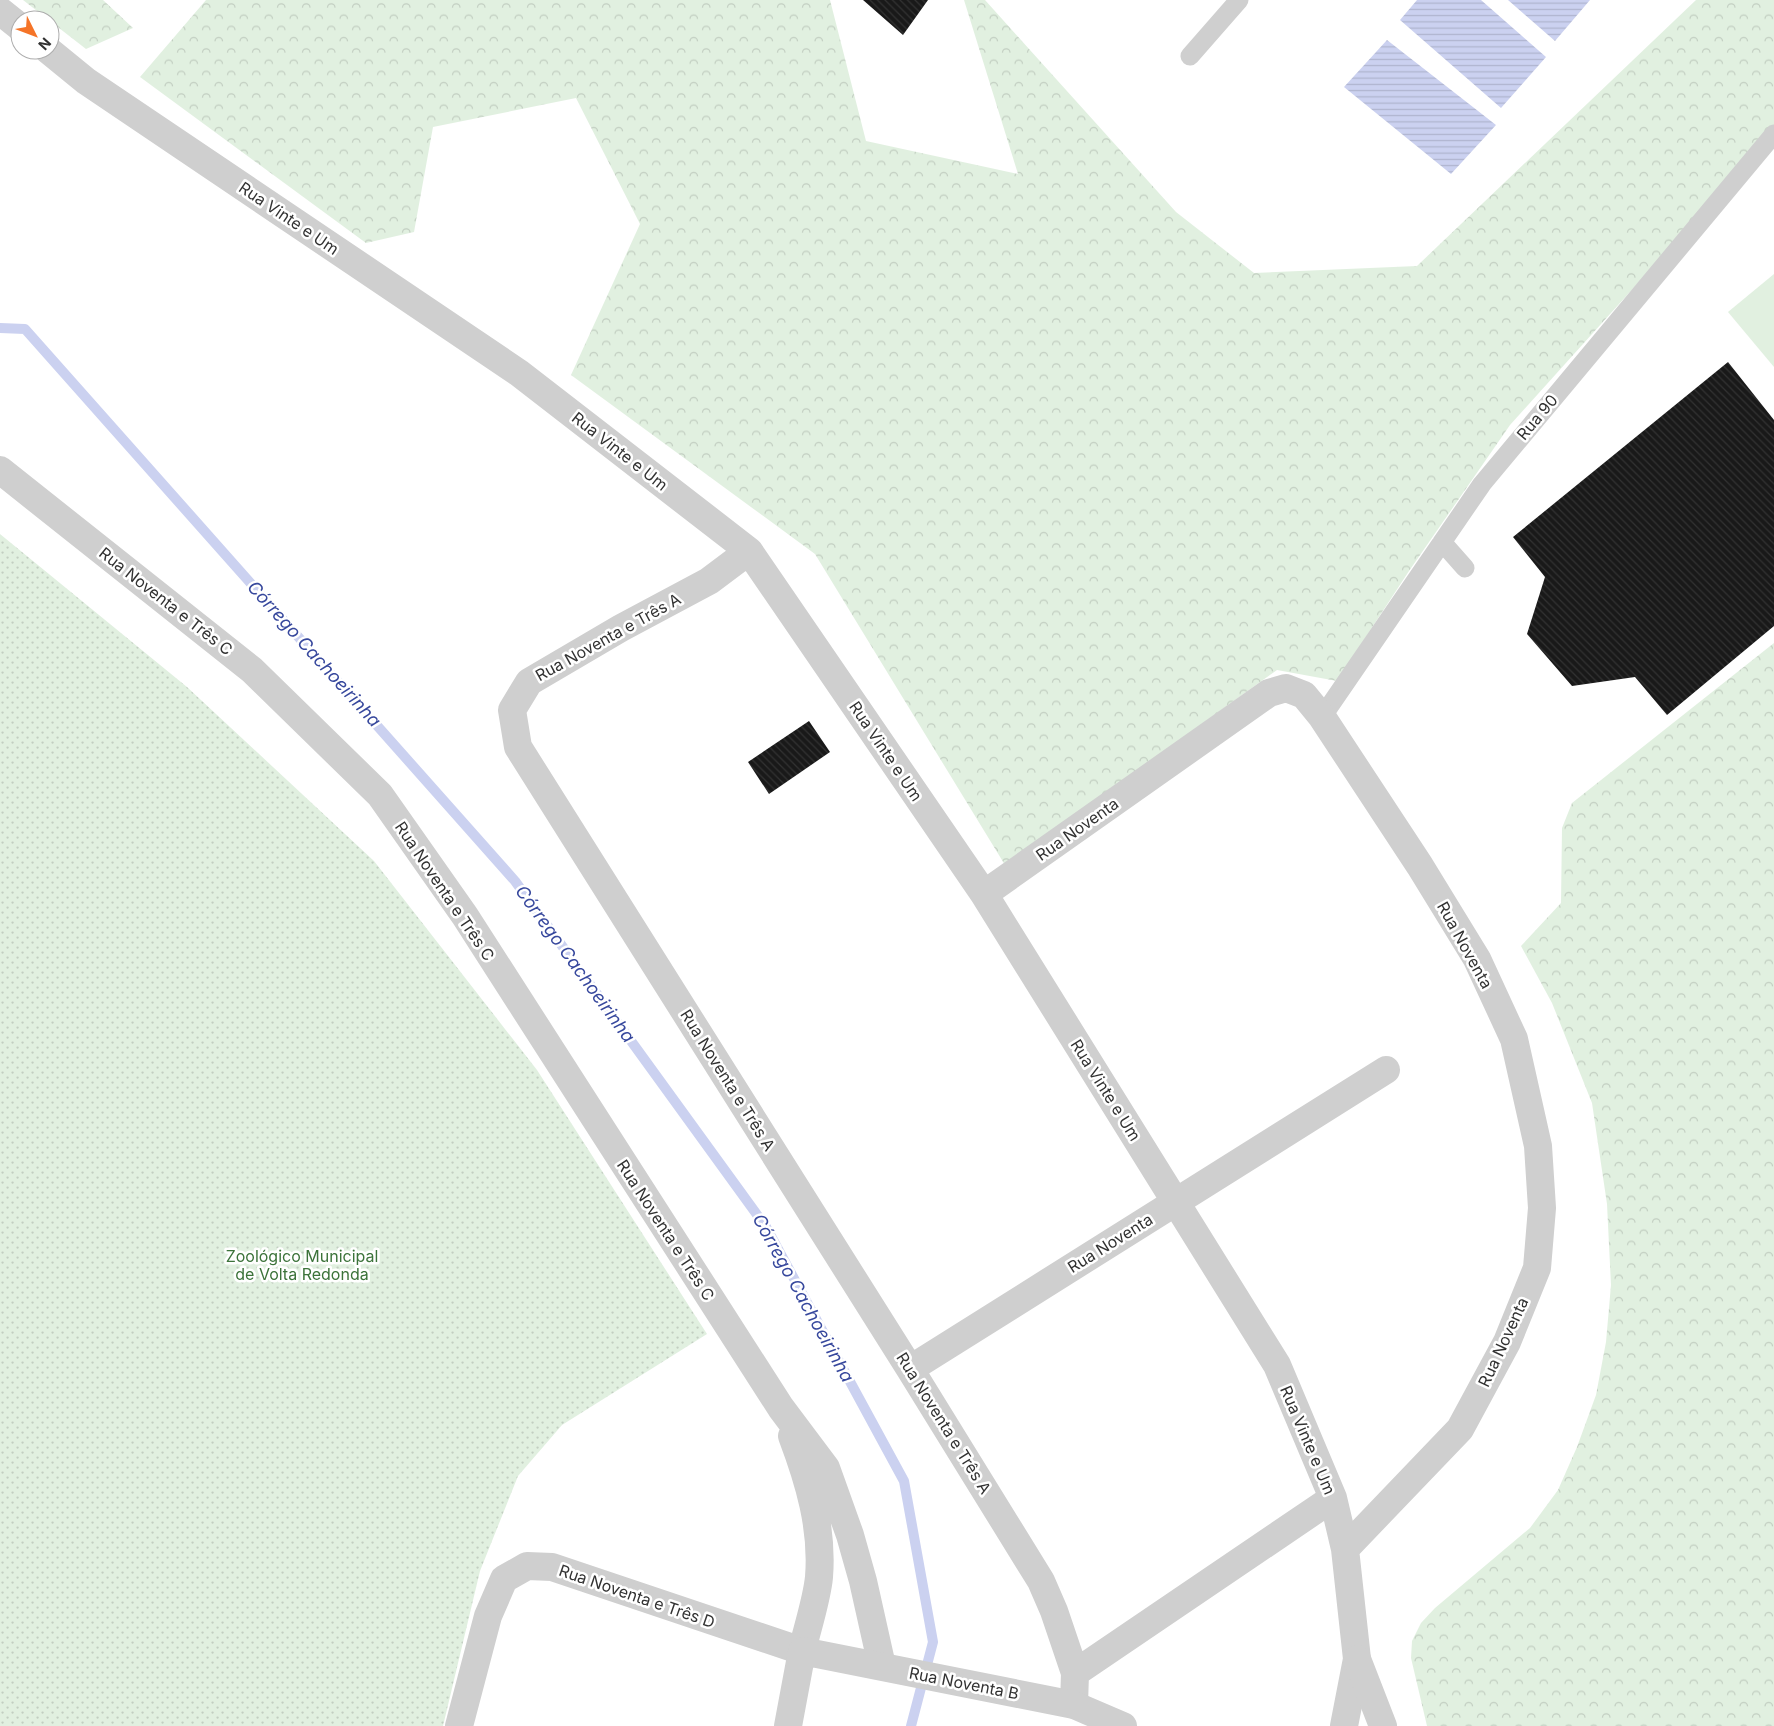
<svg xmlns="http://www.w3.org/2000/svg" width="1774" height="1726" viewBox="0 0 1774 1726" font-family="Inter,sans-serif">
<style>
.grass{fill:#e1f0e0}
.forest{fill:url(#forest-crowns)}
.park{fill:url(#park-dots)}
.water{fill:url(#water-rules)}
.lines{fill:none;stroke-linecap:round;stroke-linejoin:round}
.stream{stroke:#cbd1f0;stroke-width:10}
.building{fill:url(#building-back-hatch)}
.service{stroke:#cfcfcf;stroke-width:19}
.minor{stroke:#cfcfcf;stroke-width:28}
.tertiary{stroke:#cfcfcf;stroke-width:28}
.labels{text-anchor:middle;stroke-width:5;stroke-linejoin:round;paint-order:stroke}
.street-label{font-size:16px;fill:#323232;stroke:#fff}
.park-label{font-size:16px;fill:#3c733a;stroke:#fff}
.water-label{font-size:18px;font-style:italic;fill:#37489d;stroke:#fff}
</style>
<defs>
<pattern id="forest-crowns" width="20" height="18" patternUnits="userSpaceOnUse" patternTransform="scale(1.25)"><rect width="20" height="18" fill="#e1f0e0"/><path d="M2 6a3 3 0 1 1 6 0M12 15a3 3 0 1 1 6 0" fill="none" stroke="#c2cec1"/></pattern>
<pattern id="park-dots" width="8" height="8" patternUnits="userSpaceOnUse" patternTransform="scale(1.25)"><rect width="8" height="8" fill="#e1f0e0"/><path d="M2 2h.1M6 6h.1" fill="none" stroke="#c2cec1" stroke-width="1.8" stroke-linecap="round"/></pattern>
<pattern id="water-rules" width="6" height="5" patternUnits="userSpaceOnUse" patternTransform="scale(1.25)"><rect width="6" height="5" fill="#cbd1f0"/><path d="M0 2.5h6" fill="none" stroke="#afb4ce"/></pattern>
<pattern id="building-back-hatch" width="6" height="6" patternUnits="userSpaceOnUse" patternTransform="scale(1.25)"><rect width="6" height="6" fill="#191919"/><path d="M-1 5l2 2M0 0l6 6M5-1l2 2" fill="none" stroke="#323232"/></pattern>
</defs>
<rect width="100%" height="100%" fill="#fff"/>
<path class="grass" d="M1774,274V367L1728,312Z"/>
<path class="forest" d="M23,0H103L133,28L86,49Z
M206,0H830L866,141L1018,174L964,0H985L1176,212L1254,273L1417,266L1696,0H1774V132L1510,425L1409,571L1337,681L1277,670L1005,865L815,554L571,375L640,224L576,98L433,127L414,232L366,243L140,77Z
M1774,643V1726H1427L1411,1658L1412,1641L1421,1623L1435,1608L1530,1528L1558,1490L1577,1447L1596,1395L1606,1342L1611,1285L1607,1204L1592,1103L1552,1003L1521,946L1561,903L1562,828L1572,803Z"/>
<path class="park" d="M0,534L187,687L374,861L537,1070L707,1334L562,1425L518,1476L480,1571L443,1726H0Z"/>
<path class="water" d="M1417,0H1481L1546,57L1501,108L1400,20Z
M1508,0H1590L1555,41Z
M1387,40L1496,125L1451,174L1344,87Z"/>
<g class="lines">
<path class="stream" d="M0,328L25,329L515,881L766,1227L904,1481L933,1642L911,1726"/>
</g>
<path class="building" d="M863,0H928L903,35Z
M1728,362L1774,420V626L1667,715L1635,677L1572,686L1527,634L1545,577L1513,537Z
M809,721L830,752L769,794L748,762Z"/>
<g class="lines">
<path class="service" d="M1190,56L1239,0
M1442,542L1465,568
M1322,717L1482,484L1774,134"/>
<path class="minor" d="M0,11L20,27
M48,50L86,81L519,373L749,551L984,894L1277,1365L1333,1498L1345,1549L1357,1659L1344,1726
M0,470L252,670L380,795L465,916L781,1408L826,1468L850,1535L863,1581L882,1666
M749,551L709,581L621,628L529,682L512,710L518,747L910,1369L1041,1581L1054,1611L1075,1673L1074,1705
M984,894L1269,693L1286,688L1304,695L1322,717L1420,866L1477,959L1514,1039L1538,1146L1542,1208L1537,1268L1507,1342L1460,1429L1345,1549
M910,1369L1386,1070
M1075,1673L1333,1498
M459,1726L488,1616L504,1579L527,1566L552,1567L802,1651C807,1629 817,1599 819,1577C823,1528 809,1481 792,1436"/>
<path class="tertiary" d="M1357,1659L1383,1726
M788,1726L802,1651L1074,1705L1123,1726"/>
</g>
<g class="labels">
<g class="street-label">
<text transform="translate(289 218) rotate(34)" y="6">Rua Vinte e Um</text>
<text transform="translate(1537 417) rotate(-50)" y="6">Rua 90</text>
<text transform="translate(620 451) rotate(38)" y="6">Rua Vinte e Um</text>
<text transform="translate(166 601) rotate(38)" y="6">Rua Noventa e Três C</text>
<text transform="translate(608 637) rotate(-29)" y="6">Rua Noventa e Três A</text>
<text transform="translate(886 751) rotate(56)" y="6">Rua Vinte e Um</text>
<text transform="translate(1077 829) rotate(-35)" y="6">Rua Noventa</text>
<text transform="translate(445 891) rotate(56)" y="6">Rua Noventa e Três C</text>
<text transform="translate(1465 945) rotate(61)" y="6">Rua Noventa</text>
<text transform="translate(728 1080) rotate(58)" y="6">Rua Noventa e Três A</text>
<text transform="translate(1106 1090) rotate(58)" y="6">Rua Vinte e Um</text>
<text transform="translate(666 1230) rotate(57)" y="6">Rua Noventa e Três C</text>
<text transform="translate(1110 1243) rotate(-32)" y="6">Rua Noventa</text>
<text transform="translate(1503 1342) rotate(-65)" y="6">Rua Noventa</text>
<text transform="translate(944 1423) rotate(58)" y="6">Rua Noventa e Três A</text>
<text transform="translate(1308 1440) rotate(67)" y="6">Rua Vinte e Um</text>
<text transform="translate(637 1596) rotate(19)" y="6">Rua Noventa e Três D</text>
<text transform="translate(964 1683) rotate(11)" y="6">Rua Noventa B</text>
</g>
<g class="park-label">
<text x="302" y="1262">Zoológico Municipal<tspan x="302" dy="18">de Volta Redonda</tspan></text>
</g>
<g class="water-label">
<text transform="translate(314 654) rotate(48)" y="6">Córrego Cachoeirinha</text>
<text transform="translate(575 964) rotate(54)" y="6">Córrego Cachoeirinha</text>
<text transform="translate(803 1298) rotate(61)" y="6">Córrego Cachoeirinha</text>
</g>
</g>
<g transform="translate(35 35) rotate(132)"><circle r="24" fill="#ffffff" stroke="#adadad"/>
<path d="M0-4L9 19L0 12L-9 19Z" fill="#f57428"/>
<text y="-8" font-size="14" font-weight="bold" text-anchor="middle" fill="#323232">N</text>
</g>
</svg>
